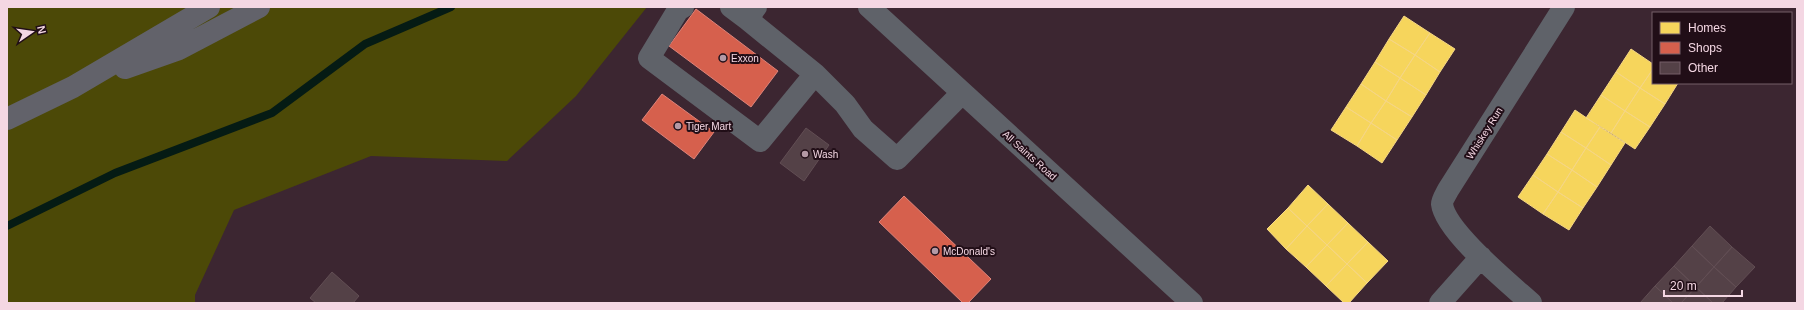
<svg xmlns="http://www.w3.org/2000/svg" width="1804" height="310" viewBox="0 0 1804 310" font-family="Helvetica,sans-serif">
<style>
.green{fill:#4c4907}
.homes{fill:#f6d55c;stroke:#f5d684}
.shops{fill:#d6604d;stroke:#df847a}
.lines{fill:none;stroke-linecap:round;stroke-linejoin:round}
.stream{stroke:#051b14;stroke-width:8}
.building{fill:#544147;stroke:#624e54}
.minor{stroke:#5f6269;stroke-width:22}
.major{stroke:#62626a;stroke-width:22}
.poi-dot{fill:#b499a5;stroke:#210e17;stroke-width:1.5}
.labels{text-anchor:middle;stroke-width:4;stroke-linejoin:round;paint-order:stroke}
.poi-label{font-size:10px;fill:#f4d7e3;stroke:#210e17;text-anchor:start}
.street-label{font-size:10px;fill:#f4d7e3;stroke:#210e17}
</style>
<rect width="100%" height="100%" fill="#3c2631"/>
<path class="green" d="M7,7H647L576,96L507,161L371,156L234,210L195,295V303H7Z"/>
<path class="homes" d="M1404,16L1430,33L1415,55L1389,39Z
M1430,33L1455,49L1440,72L1415,55Z
M1389,39L1415,55L1400,78L1375,62Z
M1631,49L1653,64V69L1640,88L1616,72Z
M1415,55L1440,72L1426,95L1400,78Z
M1375,62L1400,78L1386,101L1361,84Z
M1653,69V83H1678L1665,104L1640,88Z
M1616,72L1640,88L1625,111L1601,95Z
M1400,78L1426,95L1412,117L1386,101Z
M1361,84L1386,101L1371,123L1346,107Z
M1640,88L1665,104L1650,127L1625,111Z
M1601,95L1625,111L1611,133L1586,118Z
M1386,101L1412,117L1397,140L1371,123Z
M1346,107L1371,123L1357,146L1331,130Z
M1575,110L1600,127L1586,148L1561,132Z
M1625,111L1650,127L1635,149L1611,133Z
M1371,123L1397,140L1382,163L1357,146Z
M1600,127L1625,143L1611,165L1586,148Z
M1561,132L1586,148L1572,170L1547,154Z
M1586,148L1611,165L1597,187L1572,170Z
M1547,154L1572,170L1558,192L1533,175Z
M1572,170L1597,187L1583,208L1558,192Z
M1533,175L1558,192L1543,214L1518,197Z
M1308,185L1328,204L1307,226L1288,208Z
M1558,192L1583,208L1569,230L1543,214Z
M1328,204L1348,223L1327,245L1307,226Z
M1288,208L1307,226L1286,249L1267,229Z
M1348,223L1368,242L1347,264L1327,245Z
M1307,226L1327,245L1306,267L1286,249Z
M1368,242L1388,261L1367,283L1347,264Z
M1327,245L1347,264L1326,286L1306,267Z
M1347,264L1367,283L1349,303H1344L1326,286Z"/>
<path class="shops" d="M696,9L778,71L751,107L669,46Z
M662,94L714,132L694,159L642,120Z
M904,196L991,279L968,303H963L879,222Z"/>
<g class="lines">
<path class="stream" d="M7,226L115,173L272,113L365,44L451,7"/>
</g>
<path class="building" d="M806,128L829,145L804,181L780,163Z
M1710,226L1732,247L1714,267L1692,246Z
M1692,246L1714,267L1696,287L1674,266Z
M1732,247L1755,267L1736,287L1714,267Z
M1674,266L1696,287L1681,303H1673L1655,286Z
M1714,267L1736,287L1722,303H1713L1696,287Z
M332,272L359,296L353,303H316L310,298Z
M1655,286L1673,303H1640Z
M1696,287L1713,303H1681Z"/>
<g class="lines">
<path class="minor" d="M683,7L678,10L649,58L760,141L815,74
M731,7L747,19
M756,7L747,19L815,74L845,104L863,129L897,159L962,93
M869,7L1192,303
M1440,303L1481,257
M1531,303C1510,284 1445,231 1442,204C1442,200 1446,194 1448,190L1564,7"/>
<path class="major" d="M125,68L179,49L259,7
M7,119L73,87L209,7"/>
</g>
<g class="poi-dot">
<circle cx="723" cy="58" r="4"/>
<circle cx="678" cy="126" r="4"/>
<circle cx="805" cy="154" r="4"/>
<circle cx="935" cy="251" r="4"/>
</g>
<g class="labels">
<g class="poi-label">
<text x="731" y="62">Exxon</text>
<text x="686" y="130">Tiger Mart</text>
<text x="813" y="158">Wash</text>
<text x="943" y="255">McDonald's</text>
</g>
<g class="street-label">
<text transform="translate(1484 133) rotate(-58)" y="4">Whiskey Run</text>
<text transform="translate(1030 155) rotate(42)" y="4">All Saints Road</text>
</g>
</g>
<rect width="1804" height="310" fill="none" stroke="#f4d7e3" stroke-width="16"/>
<rect x="1652" y="12" width="140" height="72" fill="#210e17" stroke="#755e69"/>
<rect x="1660" y="22" width="20" height="12" fill="#f6d55c" stroke="#755e69"/>
<text x="1688" y="32" font-size="12" fill="#f4d7e3">Homes</text>
<rect x="1660" y="42" width="20" height="12" fill="#d6604d" stroke="#755e69"/>
<text x="1688" y="52" font-size="12" fill="#f4d7e3">Shops</text>
<rect x="1660" y="62" width="20" height="12" fill="#544147" stroke="#755e69"/>
<text x="1688" y="72" font-size="12" fill="#f4d7e3">Other</text>
<g transform="translate(32 32) rotate(77)" stroke="#210e17" stroke-width="3" paint-order="stroke">
<path d="M0-3L7 15L0 10L-7 15Z" fill="#f4d7e3"/>
<text y="-6" font-size="11" font-weight="bold" text-anchor="middle" fill="#f4d7e3">N</text>
</g>
<path d="M1664 290v6h78v-6" fill="none" stroke="#f4d7e3" stroke-width="2"/>
<text x="1670" y="290" font-size="12" fill="#f4d7e3" stroke="#210e17" stroke-width="3" paint-order="stroke">20 m</text>
</svg>
